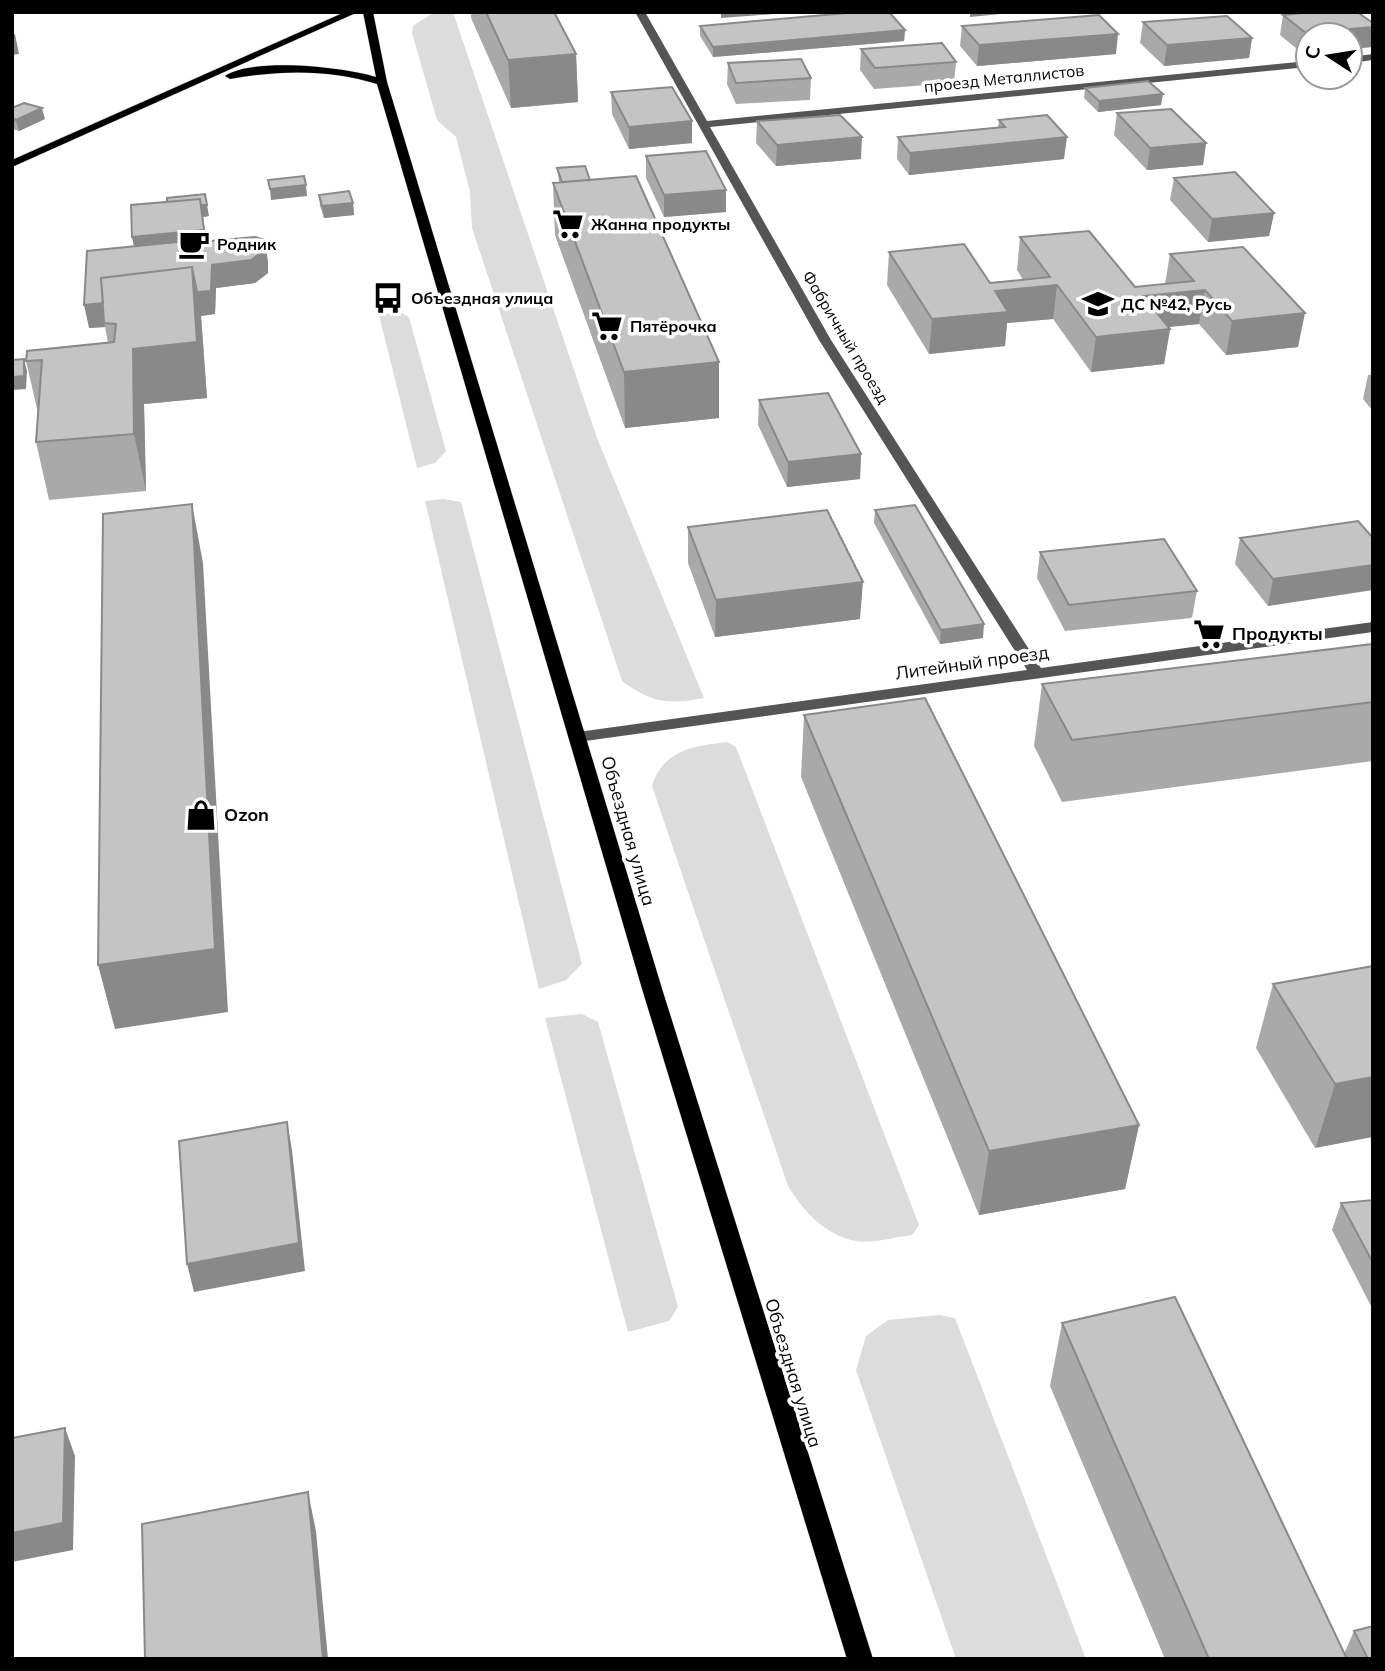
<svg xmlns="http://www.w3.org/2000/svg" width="1385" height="1671" viewBox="0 0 1385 1671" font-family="Mulish,sans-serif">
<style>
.green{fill:#dcdcdc}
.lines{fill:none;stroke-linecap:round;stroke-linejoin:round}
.major-casing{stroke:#dbdbdb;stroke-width:1}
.minor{fill:#555;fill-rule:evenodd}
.major{fill:#000;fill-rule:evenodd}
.wall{fill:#a9a9a9}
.shaded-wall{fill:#898989}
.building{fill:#c4c4c4;stroke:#898989;stroke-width:2}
.labels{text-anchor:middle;stroke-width:7;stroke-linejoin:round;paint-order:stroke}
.far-street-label{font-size:16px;fill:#000;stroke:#fff}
.far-poi-label{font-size:16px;font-weight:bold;fill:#000;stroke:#fff;text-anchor:start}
.poi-label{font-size:18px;font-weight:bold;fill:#000;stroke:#fff;text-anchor:start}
.street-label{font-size:18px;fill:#000;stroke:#fff}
</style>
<rect width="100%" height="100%" fill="#fff"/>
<path class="green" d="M440,12H453L597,438L704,698C668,705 652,703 622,681L472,228L470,192L456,137L437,120L412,33L413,26L430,15Z
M400,312L409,317L446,451L435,463L417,468L379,315Z
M443,499L461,502L582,964L566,980L539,989L425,501Z
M727,742L736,747L919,1225L912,1235C895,1237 872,1244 856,1241C825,1235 804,1212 788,1186L652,786C663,750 693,746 727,742Z
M582,1014L598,1022L678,1307L669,1321L628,1332L545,1018Z
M939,1315L955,1318L1086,1659H956L856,1370L866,1336L888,1320Z"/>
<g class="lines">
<defs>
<path id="major" d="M345,12H358L12,167V160Z
M363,12H373L387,82L663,992L873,1659H847L643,992L377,84C329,69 280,70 230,79L225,76C253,57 344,67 376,77Z"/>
</defs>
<use href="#major" class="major-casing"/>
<path class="minor" d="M635,12H645L707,121L1308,61V67L710,127L831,340L1041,668L1373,622V632L578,742L572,741L570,737L578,732L1027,670L819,340Z
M1373,54V60L1350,63V57Z"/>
<use href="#major" class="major"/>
</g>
<path class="wall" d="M471,12H554L576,54L578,102L511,108L471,18Z
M1283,15L1373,23L1372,47L1302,53L1280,35Z
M1143,22L1252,38L1249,58L1164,66L1140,43Z
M700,26L905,30L904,41L713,57L700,36Z
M962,26L1116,54L977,66L960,46Z
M861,49L956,62L954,83L874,89L860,70Z
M728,63L811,78L810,100L736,104L727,84Z
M1085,88L1161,105L1098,112L1084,98Z
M611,92L692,143L629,149L612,114Z
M12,108L45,119L19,131L12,129Z
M1117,113L1206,143L1203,165L1147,170L1114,135Z
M999,120L1064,159L909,175L897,159L898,137L998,127Z
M757,121L861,159L776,166L756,143Z
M646,156L726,190V212L664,217L646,178Z
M557,168L590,180L719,362V418L625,428L555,235L553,183L559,182Z
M1174,178L1274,213L1269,236L1208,242L1170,200Z
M319,195L353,203L354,215L324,218L320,206Z
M131,205L209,216L203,217L206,242L265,240L268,263V273L255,283L216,288L215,314L201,316L207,398L144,404L146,491L49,500L36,442L38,413L26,361L108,343L105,327L89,328L134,246L132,237Z
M1020,237L1135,287L1165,284L1170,254L1298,347L1226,355L1199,324L1168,327L1170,329L1164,364L1091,372L1053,319L1007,323L1005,346L929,354L887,285L889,252L990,283L1023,280L1017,270Z
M1373,374V411L1363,399L1368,375Z
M759,400L861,454L860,479L787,487L758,425Z
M875,510L983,638L940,644L874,523Z
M1358,521L1268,606L1235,564L1240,538Z
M688,527L860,619L715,637L688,563Z
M1040,552L1197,591L1192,618L1065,631L1037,578Z
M1373,644V761L1062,802L1034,746L1042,684Z
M804,715L1139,1125L1125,1189L979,1215L801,777Z
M1373,966L1315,1148L1256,1048L1273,984Z
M1373,1200V1310L1332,1230L1341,1203Z
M1062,1323L1344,1654L1354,1631L1373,1659H1165L1050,1386Z"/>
<path class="shaded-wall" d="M721,12H774V14L721,18Z
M970,12H1020L970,17Z
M1373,27L1372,47L1350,49V35H1308V53H1302L1306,33Z
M905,30L904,41L713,57V47Z
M12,34H15L19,54L12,55Z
M1118,34L1116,54L977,66L979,45Z
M1252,38L1249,58L1164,66L1167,45Z
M576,54L578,102L511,108L508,60Z
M1163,94L1161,105L1098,112L1099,101Z
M42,108L45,119L19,131L16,120Z
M692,121V143L629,149V127Z
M862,137L861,159L776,166L777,145Z
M1067,137L1064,159L909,175L910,153Z
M1206,143L1203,165L1147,170L1150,148Z
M306,185L307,196L271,200L270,189Z
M726,190V212L664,217V195Z
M200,199L207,205L209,216L203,217L208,253L137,260L132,237Z
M353,203L354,215L324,218L322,206Z
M1274,213L1269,236L1208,242L1212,219Z
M265,240L268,263V273L255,283L216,288L215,314L201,316L207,398L144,404L146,491L134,434L116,324L104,323L105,327L89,328L84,305L192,267L212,265Z
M1057,285L1053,319L1007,323L1005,346L929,354L932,319L995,291Z
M1205,290L1199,324L1138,330L1143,296Z
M1305,313L1298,347L1226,355L1232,321Z
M1170,329L1164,364L1091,372L1096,337Z
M24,359L27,371L26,389L12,390V377Z
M719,362V418L625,428L624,372Z
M861,454L860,479L787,487L788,462Z
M192,504L203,563L228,1012L115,1029L98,965Z
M1373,565V590L1268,606L1273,579Z
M863,582L860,619L715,637L716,600Z
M984,624L983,638L940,644L941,630Z
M1373,1077V1137L1315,1148L1335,1084Z
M287,1122L292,1150L305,1271L194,1292L187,1264Z
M1139,1125L1125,1189L979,1215L989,1151Z
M65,1428L75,1456L73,1550L12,1562V1533Z
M308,1492L316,1531L328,1659H323Z"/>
<path class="building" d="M486,12H554L576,54L508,60Z
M859,12H889L905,30L713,47L700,26Z
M1312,12H1357L1373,23V27L1306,33L1283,15Z
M1099,15L1118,34L979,45L962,26Z
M1227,16L1252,38L1167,45L1143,22Z
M942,43L956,62L875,68L861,49Z
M801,59L811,78L736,83L728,63Z
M1148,81L1163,94L1099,101L1085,88Z
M672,87L692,121L629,127L611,92Z
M24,103L42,108L16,120L12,118V108Z
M1171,109L1206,143L1150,148L1117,113Z
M840,115L862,137L777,145L757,121Z
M1047,115L1067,137L910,153L898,137L1005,127L999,120Z
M706,151L726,190L664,195L646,156Z
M585,166L590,180L562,182L557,168Z
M1235,172L1274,213L1212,219L1174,178Z
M304,176L306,185L270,189L268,180Z
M636,176L719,362L624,372L553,183Z
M349,191L353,203L322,206L319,195Z
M205,194L207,205H201L200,199L167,202V198Z
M200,199L204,230L132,237L131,205Z
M1089,231L1135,287L1194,281L1170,254L1243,247L1305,313L1232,321L1205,290L1143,296L1170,329L1096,337L1057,285L995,291L1008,312L932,319L889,252L964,244L990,283L1050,277L1020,237Z
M255,237L265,240V250L251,260L212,265L211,291L197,292L192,267L101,278L103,303L84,305L87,251L187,241L188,243Z
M192,267L197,342L133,349L134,434L36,442L42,360L26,361L27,351L114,342L116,324L104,323L101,278Z
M24,359V376L12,377V360Z
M828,393L861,454L788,462L759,400Z
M192,504L215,949L98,965L103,514Z
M915,505L984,624L941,630L875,510Z
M827,510L863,582L716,600L688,527Z
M1358,521L1373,538V565L1273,579L1240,538Z
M1164,539L1197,591L1069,605L1040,552Z
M1373,644V702L1072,740L1042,684Z
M925,698L1139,1125L989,1151L804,715Z
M1373,966V1077L1335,1084L1273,984Z
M287,1122L299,1243L187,1264L179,1141Z
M1373,1200V1263L1341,1203Z
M1175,1297L1347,1659H1209L1062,1323Z
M65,1428L63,1523L12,1533V1438Z
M308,1492L323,1659H145L142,1524Z
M1373,1626V1659H1368L1354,1631Z"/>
<defs>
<symbol id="supermarket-bare" viewBox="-9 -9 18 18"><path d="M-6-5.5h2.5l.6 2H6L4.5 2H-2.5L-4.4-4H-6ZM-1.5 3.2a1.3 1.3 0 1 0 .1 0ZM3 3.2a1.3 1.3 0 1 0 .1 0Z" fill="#000" stroke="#fff" stroke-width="2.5" paint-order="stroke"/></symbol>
<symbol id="cafe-bare" viewBox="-9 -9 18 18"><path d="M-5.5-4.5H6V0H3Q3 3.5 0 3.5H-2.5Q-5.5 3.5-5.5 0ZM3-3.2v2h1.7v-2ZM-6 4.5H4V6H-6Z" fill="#000" stroke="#fff" stroke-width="2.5" paint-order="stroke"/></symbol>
<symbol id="bus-bare" viewBox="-9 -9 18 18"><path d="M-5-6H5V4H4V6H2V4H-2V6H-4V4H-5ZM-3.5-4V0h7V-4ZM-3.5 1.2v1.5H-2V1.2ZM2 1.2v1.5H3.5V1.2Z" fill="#000" stroke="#fff" stroke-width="2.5" paint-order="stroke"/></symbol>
<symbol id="school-bare" viewBox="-9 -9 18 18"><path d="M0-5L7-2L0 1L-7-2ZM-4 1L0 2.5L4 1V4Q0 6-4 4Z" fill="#000" stroke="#fff" stroke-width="2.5" paint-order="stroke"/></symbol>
<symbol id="shop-bare" viewBox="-9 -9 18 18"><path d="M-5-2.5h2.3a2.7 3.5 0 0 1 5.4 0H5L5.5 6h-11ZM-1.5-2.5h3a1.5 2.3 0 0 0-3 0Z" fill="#000" stroke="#fff" stroke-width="2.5" paint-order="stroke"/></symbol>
</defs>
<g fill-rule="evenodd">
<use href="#supermarket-bare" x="546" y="202" width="44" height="44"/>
<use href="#cafe-bare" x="172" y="222" width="44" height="44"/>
<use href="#bus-bare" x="366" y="276" width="44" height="44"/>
<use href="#school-bare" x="1076" y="282" width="44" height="44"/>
<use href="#supermarket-bare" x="585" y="304" width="44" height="44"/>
<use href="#supermarket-bare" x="1187" y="612" width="44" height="44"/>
<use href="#shop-bare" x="179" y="793" width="44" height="44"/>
</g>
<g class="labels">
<g class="far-street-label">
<text transform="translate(1004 78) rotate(-6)" y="6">проезд Металлистов</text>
<text transform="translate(846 337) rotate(59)" y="6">Фабричный проезд</text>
</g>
<g class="far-poi-label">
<text x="591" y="230">Жанна продукты</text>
<text x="217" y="250">Родник</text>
<text x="411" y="304">Объездная улица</text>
<text x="1121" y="310">ДС №42, Русь</text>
<text x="630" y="332">Пятёрочка</text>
</g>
<g class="poi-label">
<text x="1232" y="640">Продукты</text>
<text x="224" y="821">Ozon</text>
</g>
<g class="street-label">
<text transform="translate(972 663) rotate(-8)" y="6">Литейный проезд</text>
<text transform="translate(628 831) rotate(74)" y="6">Объездная улица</text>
<text transform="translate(793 1373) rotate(73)" y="6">Объездная улица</text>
</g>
</g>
<rect width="1385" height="1671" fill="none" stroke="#000000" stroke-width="28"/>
<g transform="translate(1329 56) rotate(282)"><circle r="33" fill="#ffffff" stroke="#999999" stroke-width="2"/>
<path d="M0-5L12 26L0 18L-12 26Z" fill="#000000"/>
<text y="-10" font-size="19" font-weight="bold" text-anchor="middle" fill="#000000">С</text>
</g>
</svg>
